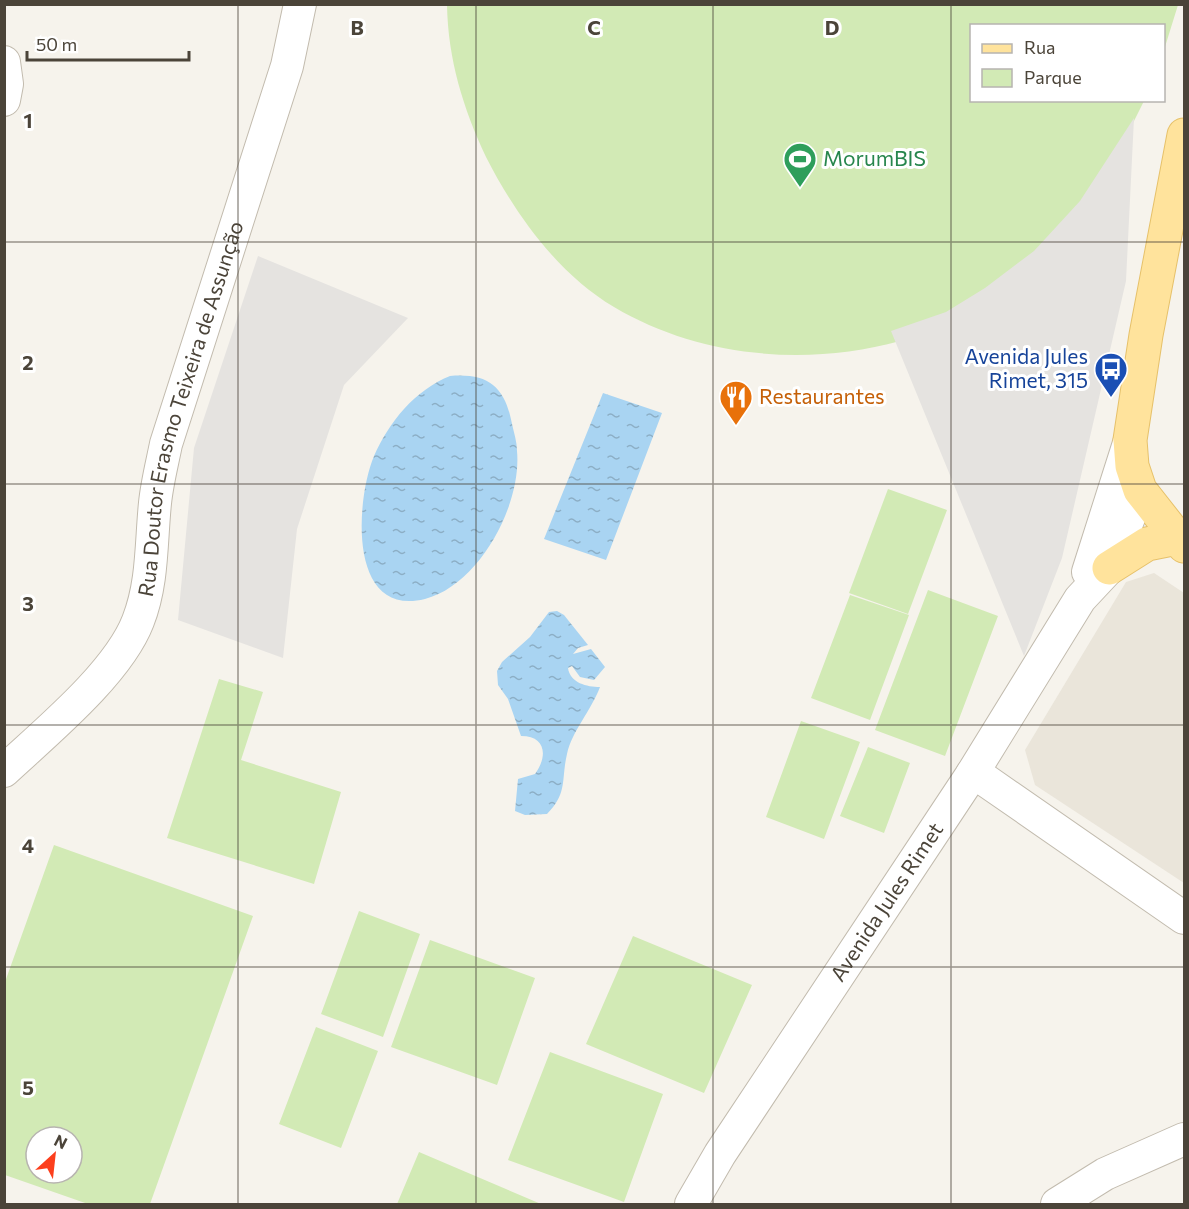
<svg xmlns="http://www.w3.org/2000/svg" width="1189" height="1209" viewBox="0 0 1189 1209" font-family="Commissioner,sans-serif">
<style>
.residential{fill:#eae5da}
.green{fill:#d2eab5;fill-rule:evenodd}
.parking{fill:#e5e3e0}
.water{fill:url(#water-ripples)}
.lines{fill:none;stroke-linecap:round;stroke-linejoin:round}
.minor-casing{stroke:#c2bbae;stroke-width:34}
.major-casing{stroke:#e6c16a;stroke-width:35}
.minor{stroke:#fff;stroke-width:32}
.major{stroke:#ffe39c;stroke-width:33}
.grid{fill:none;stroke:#4b4439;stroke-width:1.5;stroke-opacity:0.55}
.labels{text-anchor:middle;stroke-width:6;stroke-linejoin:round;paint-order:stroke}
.leisure-label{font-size:21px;fill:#27864d;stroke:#fff;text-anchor:start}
.transit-label{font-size:21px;fill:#164399;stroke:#fff;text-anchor:end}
.food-label{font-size:21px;fill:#c56008;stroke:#fff;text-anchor:start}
.street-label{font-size:21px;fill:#4b4439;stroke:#fff}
.grid-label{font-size:20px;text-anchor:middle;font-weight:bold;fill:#4b4439;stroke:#fff;stroke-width:6;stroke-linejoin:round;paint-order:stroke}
</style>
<defs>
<pattern id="water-ripples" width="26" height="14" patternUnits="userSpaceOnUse" patternTransform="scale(1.5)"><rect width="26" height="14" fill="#a9d4f2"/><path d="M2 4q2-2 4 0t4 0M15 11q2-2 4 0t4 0" fill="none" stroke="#8caec5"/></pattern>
</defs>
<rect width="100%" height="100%" fill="#f6f3ec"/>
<path class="residential" d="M1154,573L1184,593V883L1035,785L1025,750L1126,582Z"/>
<path class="green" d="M447,5H1178L1164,50V26H972V100L1144,101L1122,145L1040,259L900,341C806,367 698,357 614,307C558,274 515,214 486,157C463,108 448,59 447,5Z
M888,489L947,510L908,614L849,593Z
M928,590L998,616L945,756L875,730Z
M850,595L909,615L870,720L811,698Z
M219,679L263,692L241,760L341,792L314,884L167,838Z
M801,721L860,742L824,839L766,817Z
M868,747L910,763L884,833L840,816Z
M54,845L253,916L150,1204H88L5,1175V982ZM36,1137H72V1173H36Z
M359,911L420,934L383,1037L321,1014Z
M633,936L752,985L704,1093L586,1044Z
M430,940L535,978L497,1085L391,1047Z
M316,1027L378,1051L341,1148L279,1124Z
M550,1052L663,1094L624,1202L508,1160Z
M419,1152L541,1204H397Z"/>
<path class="parking" d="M1134,118L1126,281L1062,558L1024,656L891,331L946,312L985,288L1034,251L1080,201Z
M258,256L408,318L344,385L297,529L283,658L178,620L194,448Z"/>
<path class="water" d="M450,376C489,373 505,387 512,424C514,433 517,442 517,451C522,505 479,585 425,599C347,618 356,499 374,456C389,422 415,390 450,376Z
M603,393L662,413L606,560L544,539Z
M557,611L564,615L588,645L578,648L573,654L591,649L605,667L594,680L580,677L572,666L568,668C570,683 587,687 600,687C591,711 572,731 567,754C561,779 568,793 547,814L525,815L515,811L518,779L535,774C548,756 546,736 521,736L508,699L498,685L497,671L502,662L530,637L549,612Z"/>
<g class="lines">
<defs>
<g id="minor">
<path d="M4,62L7,84L4,100"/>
<path d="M1088,572L1130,440"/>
<path id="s1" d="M4,771C46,732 118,673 138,621C153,583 151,542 155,503C157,483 162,464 166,444L287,66L300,4"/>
<path d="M972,774L985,780L1184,918"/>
<path id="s2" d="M691,1204L720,1154L972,774L1080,599L1109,568L1140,490"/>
<path d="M1057,1204L1105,1174L1184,1139"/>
</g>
<path id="major" d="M1184,135L1146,335L1130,440L1132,466L1140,490L1184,546
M1109,568L1147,544L1177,538"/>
</defs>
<use href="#minor" class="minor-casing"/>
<use href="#major" class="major-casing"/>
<use href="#minor" class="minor"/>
<use href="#major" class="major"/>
</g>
<path class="grid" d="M238,4V1204M476,4V1204M713,4V1204M951,4V1204M4,242H1184M4,484H1184M4,725H1184M4,967H1184"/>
<defs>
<symbol id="stadium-pin" viewBox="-11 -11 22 30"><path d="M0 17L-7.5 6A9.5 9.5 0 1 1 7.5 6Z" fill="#2e9e5b" stroke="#fff"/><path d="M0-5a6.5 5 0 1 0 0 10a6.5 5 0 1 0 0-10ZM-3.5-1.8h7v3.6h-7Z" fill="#fff"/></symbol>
<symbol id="bus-pin" viewBox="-11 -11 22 30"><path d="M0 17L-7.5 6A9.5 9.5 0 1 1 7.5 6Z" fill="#1a4fb4" stroke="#fff"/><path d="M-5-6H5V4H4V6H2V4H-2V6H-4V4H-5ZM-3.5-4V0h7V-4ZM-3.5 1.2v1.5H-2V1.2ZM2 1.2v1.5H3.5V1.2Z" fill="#fff"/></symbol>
<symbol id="restaurant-pin" viewBox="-11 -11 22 30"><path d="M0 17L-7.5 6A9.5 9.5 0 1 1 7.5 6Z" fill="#e8710a" stroke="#fff"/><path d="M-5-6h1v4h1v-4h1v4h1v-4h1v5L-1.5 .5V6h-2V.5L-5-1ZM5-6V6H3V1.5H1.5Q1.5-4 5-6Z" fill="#fff"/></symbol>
</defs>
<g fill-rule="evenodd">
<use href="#stadium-pin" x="781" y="140" width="38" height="52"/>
<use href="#bus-pin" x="1092" y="350" width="38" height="52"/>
<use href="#restaurant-pin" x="717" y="378" width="38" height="52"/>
</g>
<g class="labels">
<g class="leisure-label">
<text x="823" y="166">MorumBIS</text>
</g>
<g class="transit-label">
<text x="1088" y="364">Avenida Jules<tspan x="1088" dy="24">Rimet, 315</tspan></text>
</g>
<g class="food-label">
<text x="759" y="404">Restaurantes</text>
</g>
<g class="street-label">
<text dy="7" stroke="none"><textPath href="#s1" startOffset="422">Rua Doutor Erasmo Teixeira de Assunção</textPath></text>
<text dy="7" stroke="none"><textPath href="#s2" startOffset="360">Avenida Jules Rimet</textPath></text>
</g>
</g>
<g class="grid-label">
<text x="357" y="35">B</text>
<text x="594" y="35">C</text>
<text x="832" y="35">D</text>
<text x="28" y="128">1</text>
<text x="28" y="370">2</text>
<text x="28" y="611">3</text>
<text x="28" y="853">4</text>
<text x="28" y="1095">5</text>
</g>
<rect width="1189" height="1209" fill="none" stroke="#4b4439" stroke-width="12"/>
<rect x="970" y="24" width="195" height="78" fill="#ffffff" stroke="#b7b4b0" stroke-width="1.5"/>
<rect x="982" y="44" width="30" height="9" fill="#ffe39c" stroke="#b7b4b0" stroke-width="1.5"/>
<text x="1024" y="54" font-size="18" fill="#4b4439">Rua</text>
<rect x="982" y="69" width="30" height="18" fill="#d2eab5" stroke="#b7b4b0" stroke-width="1.5"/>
<text x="1024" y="84" font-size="18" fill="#4b4439">Parque</text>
<g transform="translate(54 1155) rotate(27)"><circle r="28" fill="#ffffff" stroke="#b7b4b0" stroke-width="1.5"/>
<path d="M0-4.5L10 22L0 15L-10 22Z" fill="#fc3f1d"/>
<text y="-9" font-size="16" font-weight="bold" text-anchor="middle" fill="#4b4439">N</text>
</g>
<path d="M27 51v9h162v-9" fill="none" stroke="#4b4439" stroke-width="3"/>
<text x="36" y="51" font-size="18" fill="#4b4439" stroke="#ffffff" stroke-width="4.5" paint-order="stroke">50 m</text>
</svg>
